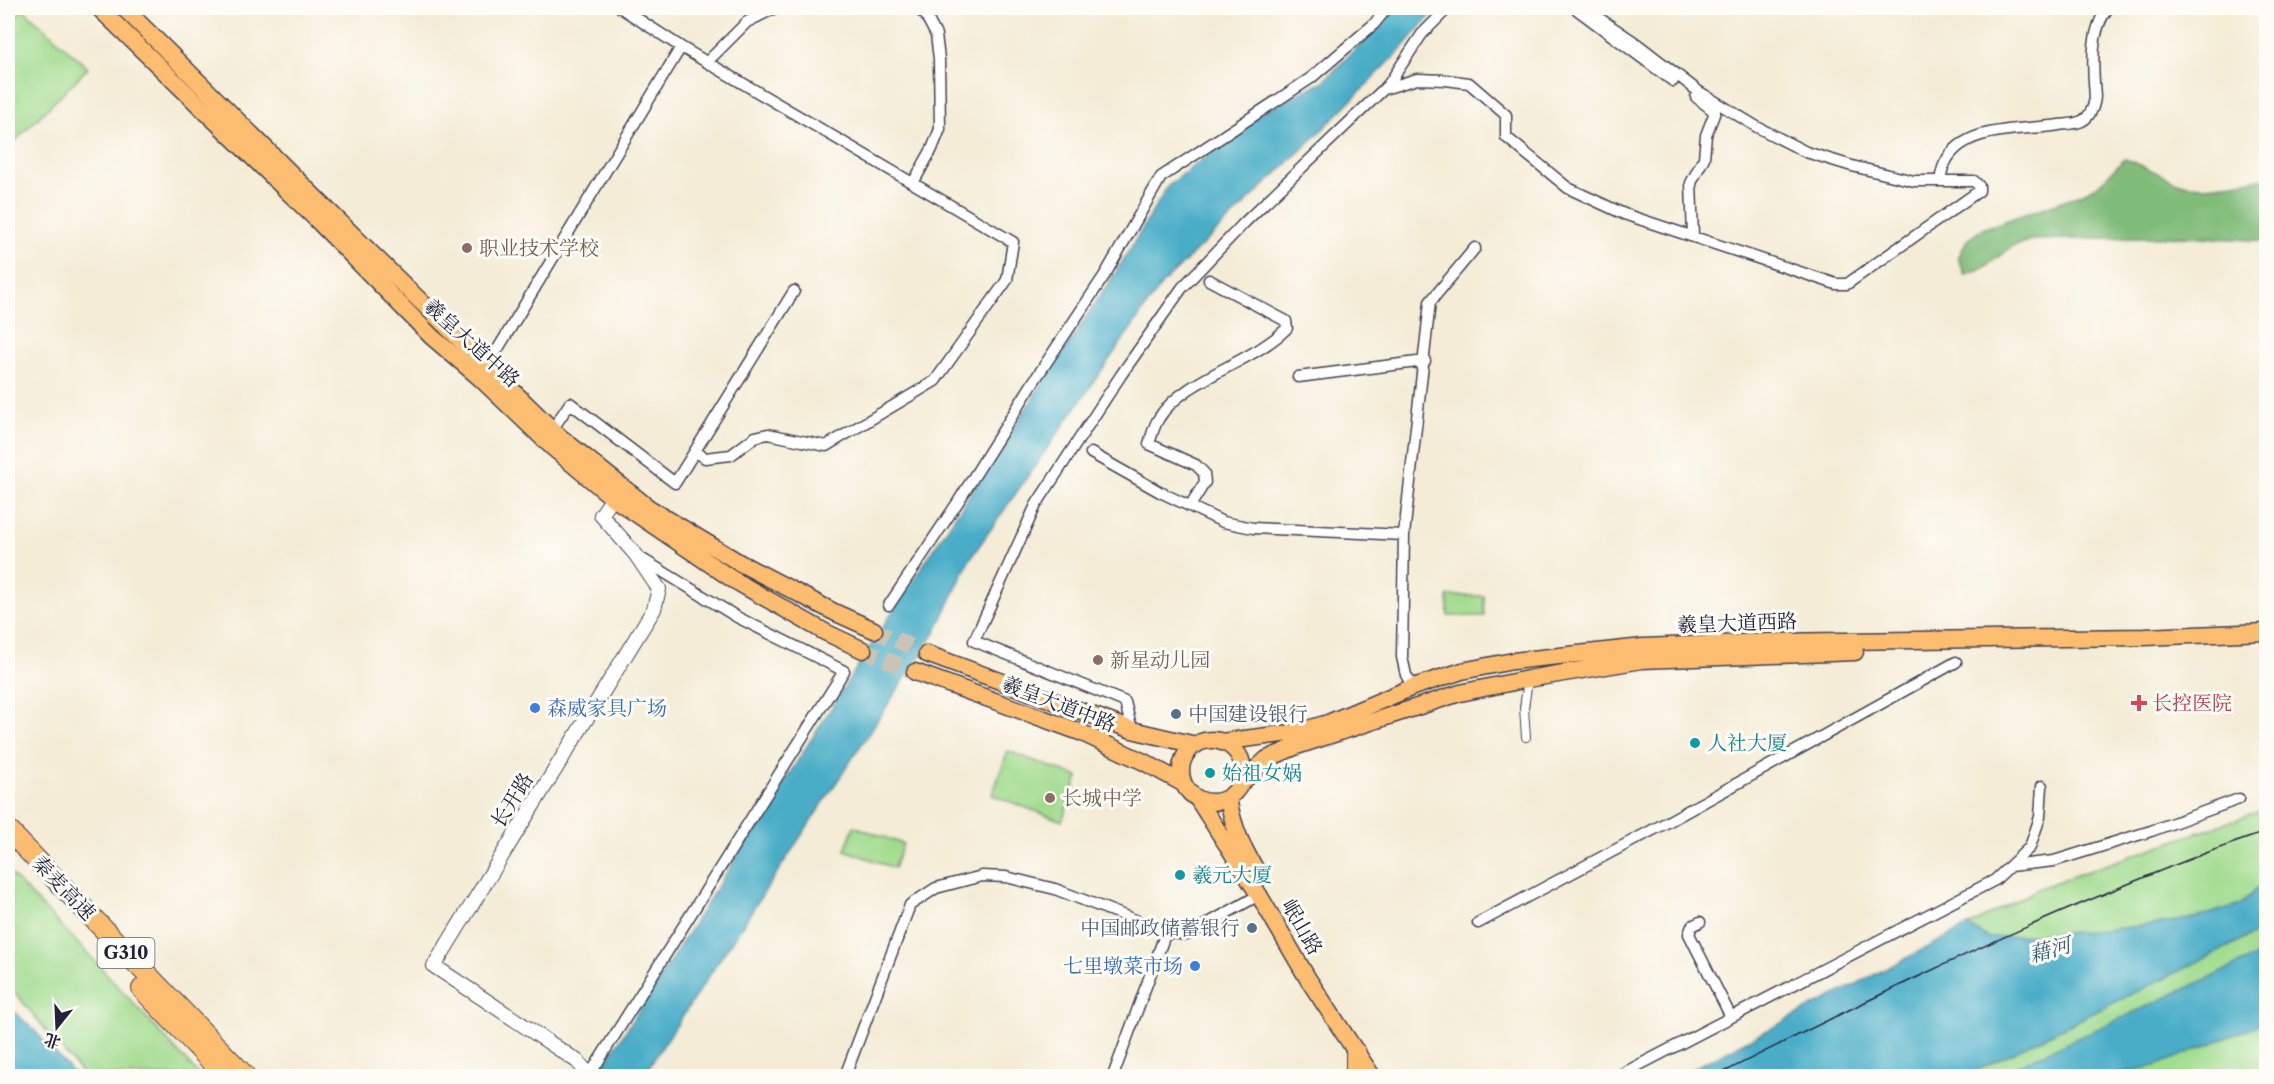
<svg xmlns="http://www.w3.org/2000/svg" width="2274" height="1084" viewBox="0 0 2274 1084" font-family="'Libre Caslon Text','Noto Serif SC',serif">
<style>
.green{fill:#a1dc8e;stroke:#627f64;stroke-width:1.5}
.forest{fill:#80bc79;stroke:#516f5a;stroke-width:1.5}
.water{fill:#48adc7;stroke:#356881;stroke-width:1.5}
.lines{fill:none;stroke-linecap:round;stroke-linejoin:round}
.primary-tunnel{stroke:#cac4b7;stroke-width:16;stroke-dasharray:16 8;stroke-linecap:butt}
.pedestrian-casing{stroke:#424052;stroke-width:10}
.minor-casing{stroke:#424052;stroke-width:13}
.tertiary-casing{stroke:#424052;stroke-width:16}
.primary-casing{stroke:#424052;stroke-width:19}
.motorway-casing{stroke:#424052;stroke-width:22}
.pedestrian{stroke:#fff;stroke-width:8}
.minor{stroke:#fff;stroke-width:10}
.tertiary{stroke:#fff;stroke-width:14}
.primary{stroke:#fcbd6f;stroke-width:16}
.motorway{stroke:#fcbd6f;stroke-width:20}
.tram{stroke:#22223b;stroke-width:1.5}
.education-dot{fill:#8d6e63;stroke:#fdfcf7;stroke-width:2}
.health-dot{fill:#e0444e;stroke:#fdfcf7;stroke-width:2}
.shop-dot{fill:#3f7fe0;stroke:#fdfcf7;stroke-width:2}
.service-dot{fill:#5c6f8a;stroke:#fdfcf7;stroke-width:2}
.culture-dot{fill:#0f9aa8;stroke:#fdfcf7;stroke-width:2}
.labels{text-anchor:middle;stroke-width:6;stroke-linejoin:round;paint-order:stroke}
.shield{fill:#fdfcf7;stroke:#646373;stroke-width:1.5}
.shield-label{font-size:18px;font-weight:bold;fill:#22223b}
.education-label{font-size:20px;fill:#785e54;stroke:#fdfcf7;text-anchor:start}
.street-label{font-size:20px;fill:#22223b;stroke:#fdfcf7}
.health-label{font-size:20px;fill:#be3a42;stroke:#fdfcf7;text-anchor:start}
.shop-label{font-size:20px;fill:#366cbe;stroke:#fdfcf7;text-anchor:start}
.service-label{font-size:20px;fill:#4e5e75;stroke:#fdfcf7;text-anchor:start}
.culture-label{font-size:20px;fill:#0d838f;stroke:#fdfcf7;text-anchor:start}
.water-label{font-size:21px;font-style:italic;fill:#33617a;stroke:#fdfcf7}
</style>
<rect width="100%" height="100%" fill="#fdfcf7"/>
<filter id="ink" filterUnits="userSpaceOnUse"><feTurbulence type="fractalNoise" baseFrequency=".0167" numOctaves="2"/><feDisplacementMap in="SourceGraphic" scale="12" xChannelSelector="R" yChannelSelector="G"/><feConvolveMatrix kernelMatrix="1 2 1 2 8 2 1 2 1" color-interpolation-filters="sRGB"/></filter>
<filter id="wash" filterUnits="userSpaceOnUse"><feTurbulence type="fractalNoise" baseFrequency=".008" numOctaves="4" result="noise"/><feDisplacementMap in="SourceGraphic" scale="24" xChannelSelector="R" yChannelSelector="G"/><feGaussianBlur stdDeviation="1.35" result="paint"/><feColorMatrix in="noise" values="0 0 0 0 0 0 0 0 0 0 0 0 0 0 0 0 0 1.4 0 .05"/><feComposite in="paint" operator="in"/></filter>
<g filter="url(#wash)">
<rect width="100%" height="100%" fill="#f4ecd6"/>
<path class="green" d="M23,9L88,68L8,148V25Z
M1448,596H1484V616H1448Z
M1008,751L1078,777L1062,821L992,795Z
M2266,809V879L2241,904L2195,918L2159,924L2094,931L1989,938L1968,926L2042,887Z
M854,826L903,844L894,868L845,850Z
M8,871L92,958L200,1076H84L16,994L8,988Z
M2266,931V1076H1965L2252,935Z"/>
<path class="forest" d="M2125,159C2144,165 2159,175 2177,182C2201,191 2241,181 2266,178V241L2187,236L2031,240L2013,246L1982,269L1965,274L1958,258L1967,240L1982,229L2077,196L2097,186Z"/>
<path class="water" d="M1395,8H1437L1401,50L1326,126L1162,284L970,559L935,633L643,1076H597L893,611L1121,264L1168,186L1264,111L1324,81Z
M2266,879V931L2252,935L1965,1076H1679L1968,926L1989,938L2094,931L2159,924L2195,918L2241,904Z
M2266,952V1022L2155,1066L2109,1076H1994Z
M8,1006L35,1031L76,1076H8Z"/>
</g>
<g filter="url(#ink)">
<g class="lines">
<path class="primary-tunnel" d="M874,630L927,654
M863,650L915,672"/>
<defs>
<path id="pedestrian" d="M1526,737L1524,708L1528,680"/>
<path id="minor" d="M1575,8L1673,81
M707,62L747,22L775,8
M1384,89L1417,79L1446,80L1469,83L1506,115V137L1568,188L1624,214L1836,284H1847L1979,191V186L1974,181H1914L1852,166L1806,152L1757,127L1698,91L1637,44L1584,8
M1940,181C1941,175 1942,168 1945,163C1964,124 2024,131 2059,125C2067,124 2076,124 2082,121C2091,116 2094,106 2095,97C2093,70 2089,31 2108,8
M913,183L932,149L940,129L939,59L936,35L925,14L915,8
M1693,236L1691,183L1704,158L1706,135L1715,112L1696,97
M485,370L681,47
M1298,377L1425,361
M550,433L570,403L675,483L695,451L705,458L731,455L755,437L768,434L826,446L935,381L1007,280L1013,242L681,47L621,8
M695,451L794,291
M1091,453L1160,492L1223,522L1253,528L1404,535
M1190,506L1205,482L1204,473L1196,465L1149,444C1152,435 1154,425 1159,418C1183,379 1254,362 1287,328L1286,321L1209,280
M889,605L958,502L1034,381L1106,273L1161,177L1311,78L1374,24L1387,8
M1413,687L1406,675L1402,657L1404,535L1430,302L1475,248
M1132,730L1125,702L974,641L1036,505L1121,375L1182,288L1245,222L1388,85L1422,34L1448,8
M2010,866L2054,861L2151,831L2239,799
M1700,922L1692,926L1689,934L1731,1017
M1478,923L1664,824L1956,662
M589,1076L844,671L737,617L639,557
M845,1076L910,905L936,888L982,876L1006,877L1055,889L1166,932L1187,935L1259,895
M1113,1076L1166,932
M1618,1076L1995,880L2030,847L2040,817L2042,786"/>
<path id="tertiary" d="M586,1076V1071L577,1061L434,966L654,609L659,589L636,555L601,515L613,498"/>
<path id="primary" d="M99,8L316,219L432,337L480,378L551,446L613,498L732,579L825,632L863,650
M124,8L371,253L560,437L649,508L740,563L834,612L874,630
M927,654L1132,730L1196,745
M915,672L1080,732L1144,762L1184,784
M1181 771a31 31 0 1 1 62 0a31 31 0 1 1-62 0Z
M1221,742L1298,732L1328,723L1413,687L1462,671L1513,661L1643,647L1769,642L2144,637L2266,632
M1241,783L1267,759L1297,746L1460,693L1528,679L1642,660L1855,652
M1197,798L1259,895L1308,979L1372,1076
M1228,798C1234,832 1243,848 1260,877"/>
<path id="motorway" d="M8,830L245,1076
M142,989L225,1076
M1356,1053V1076"/>
</defs>
<use href="#pedestrian" class="pedestrian-casing"/>
<use href="#minor" class="minor-casing"/>
<use href="#tertiary" class="tertiary-casing"/>
<use href="#primary" class="primary-casing"/>
<use href="#motorway" class="motorway-casing"/>
<use href="#pedestrian" class="pedestrian"/>
<use href="#minor" class="minor"/>
<use href="#tertiary" class="tertiary"/>
<use href="#primary" class="primary"/>
<use href="#motorway" class="motorway"/>
<path class="tram" d="M1716,1076C1845,1011 1975,947 2109,892C2161,870 2213,849 2266,832"/>
</g>
</g>
<g class="education-dot">
<circle cx="467" cy="248" r="6"/>
<circle cx="1098" cy="660" r="6"/>
<circle cx="1050" cy="798" r="6"/>
</g>
<path class="health-dot" d="M2136 694h6v6h6v6h-6v6h-6v-6h-6v-6h6z"/>
<g class="shop-dot">
<circle cx="535" cy="708" r="6"/>
<circle cx="1195" cy="966" r="6"/>
</g>
<g class="service-dot">
<circle cx="1176" cy="714" r="6"/>
<circle cx="1252" cy="928" r="6"/>
</g>
<g class="culture-dot">
<circle cx="1695" cy="743" r="6"/>
<circle cx="1210" cy="773" r="6"/>
<circle cx="1180" cy="875" r="6"/>
</g>
<g class="labels">
<rect class="shield" x="97.5" y="938" width="57" height="30" rx="4.5"/>
<g class="shield-label">
<text x="126" y="959">G310</text>
</g>
<g class="education-label">
<text x="479" y="255">职业技术学校</text>
<text x="1110" y="667">新星动儿园</text>
<text x="1062" y="805">长城中学</text>
</g>
<g class="street-label">
<text transform="translate(472 343) rotate(42)" y="7">羲皇大道中路</text>
<text transform="translate(1737 623) rotate(-2)" y="7">羲皇大道西路</text>
<text transform="translate(1059 704) rotate(21)" y="7">羲皇大道中路</text>
<text transform="translate(512 800) rotate(-58)" y="7">长开路</text>
<text transform="translate(64 888) rotate(46)" y="7">秦麦高速</text>
<text transform="translate(1302 927) rotate(60)" y="7">岷山路</text>
</g>
<g class="health-label">
<text x="2152" y="710">长控医院</text>
</g>
<g class="shop-label">
<text x="547" y="715">森威家具广场</text>
<text x="1183" y="973" text-anchor="end">七里墩菜市场</text>
</g>
<g class="service-label">
<text x="1188" y="721">中国建设银行</text>
<text x="1240" y="935" text-anchor="end">中国邮政储蓄银行</text>
</g>
<g class="culture-label">
<text x="1707" y="750">人社大厦</text>
<text x="1222" y="780">始祖女娲</text>
<text x="1192" y="882">羲元大厦</text>
</g>
<g class="water-label">
<text transform="translate(2050 950) rotate(-15)" y="7">藉河</text>
</g>
</g>
<rect width="2274" height="1084" fill="none" stroke="#fdfcf7" stroke-width="30"/>
<g transform="translate(57 1027) rotate(198)" stroke="#fdfcf7" stroke-width="4.5" paint-order="stroke">
<path d="M0-4.5L10 22L0 15L-10 22Z" fill="#22223b"/>
<text y="-9" font-size="16" font-weight="bold" text-anchor="middle" fill="#22223b">北</text>
</g>
</svg>
